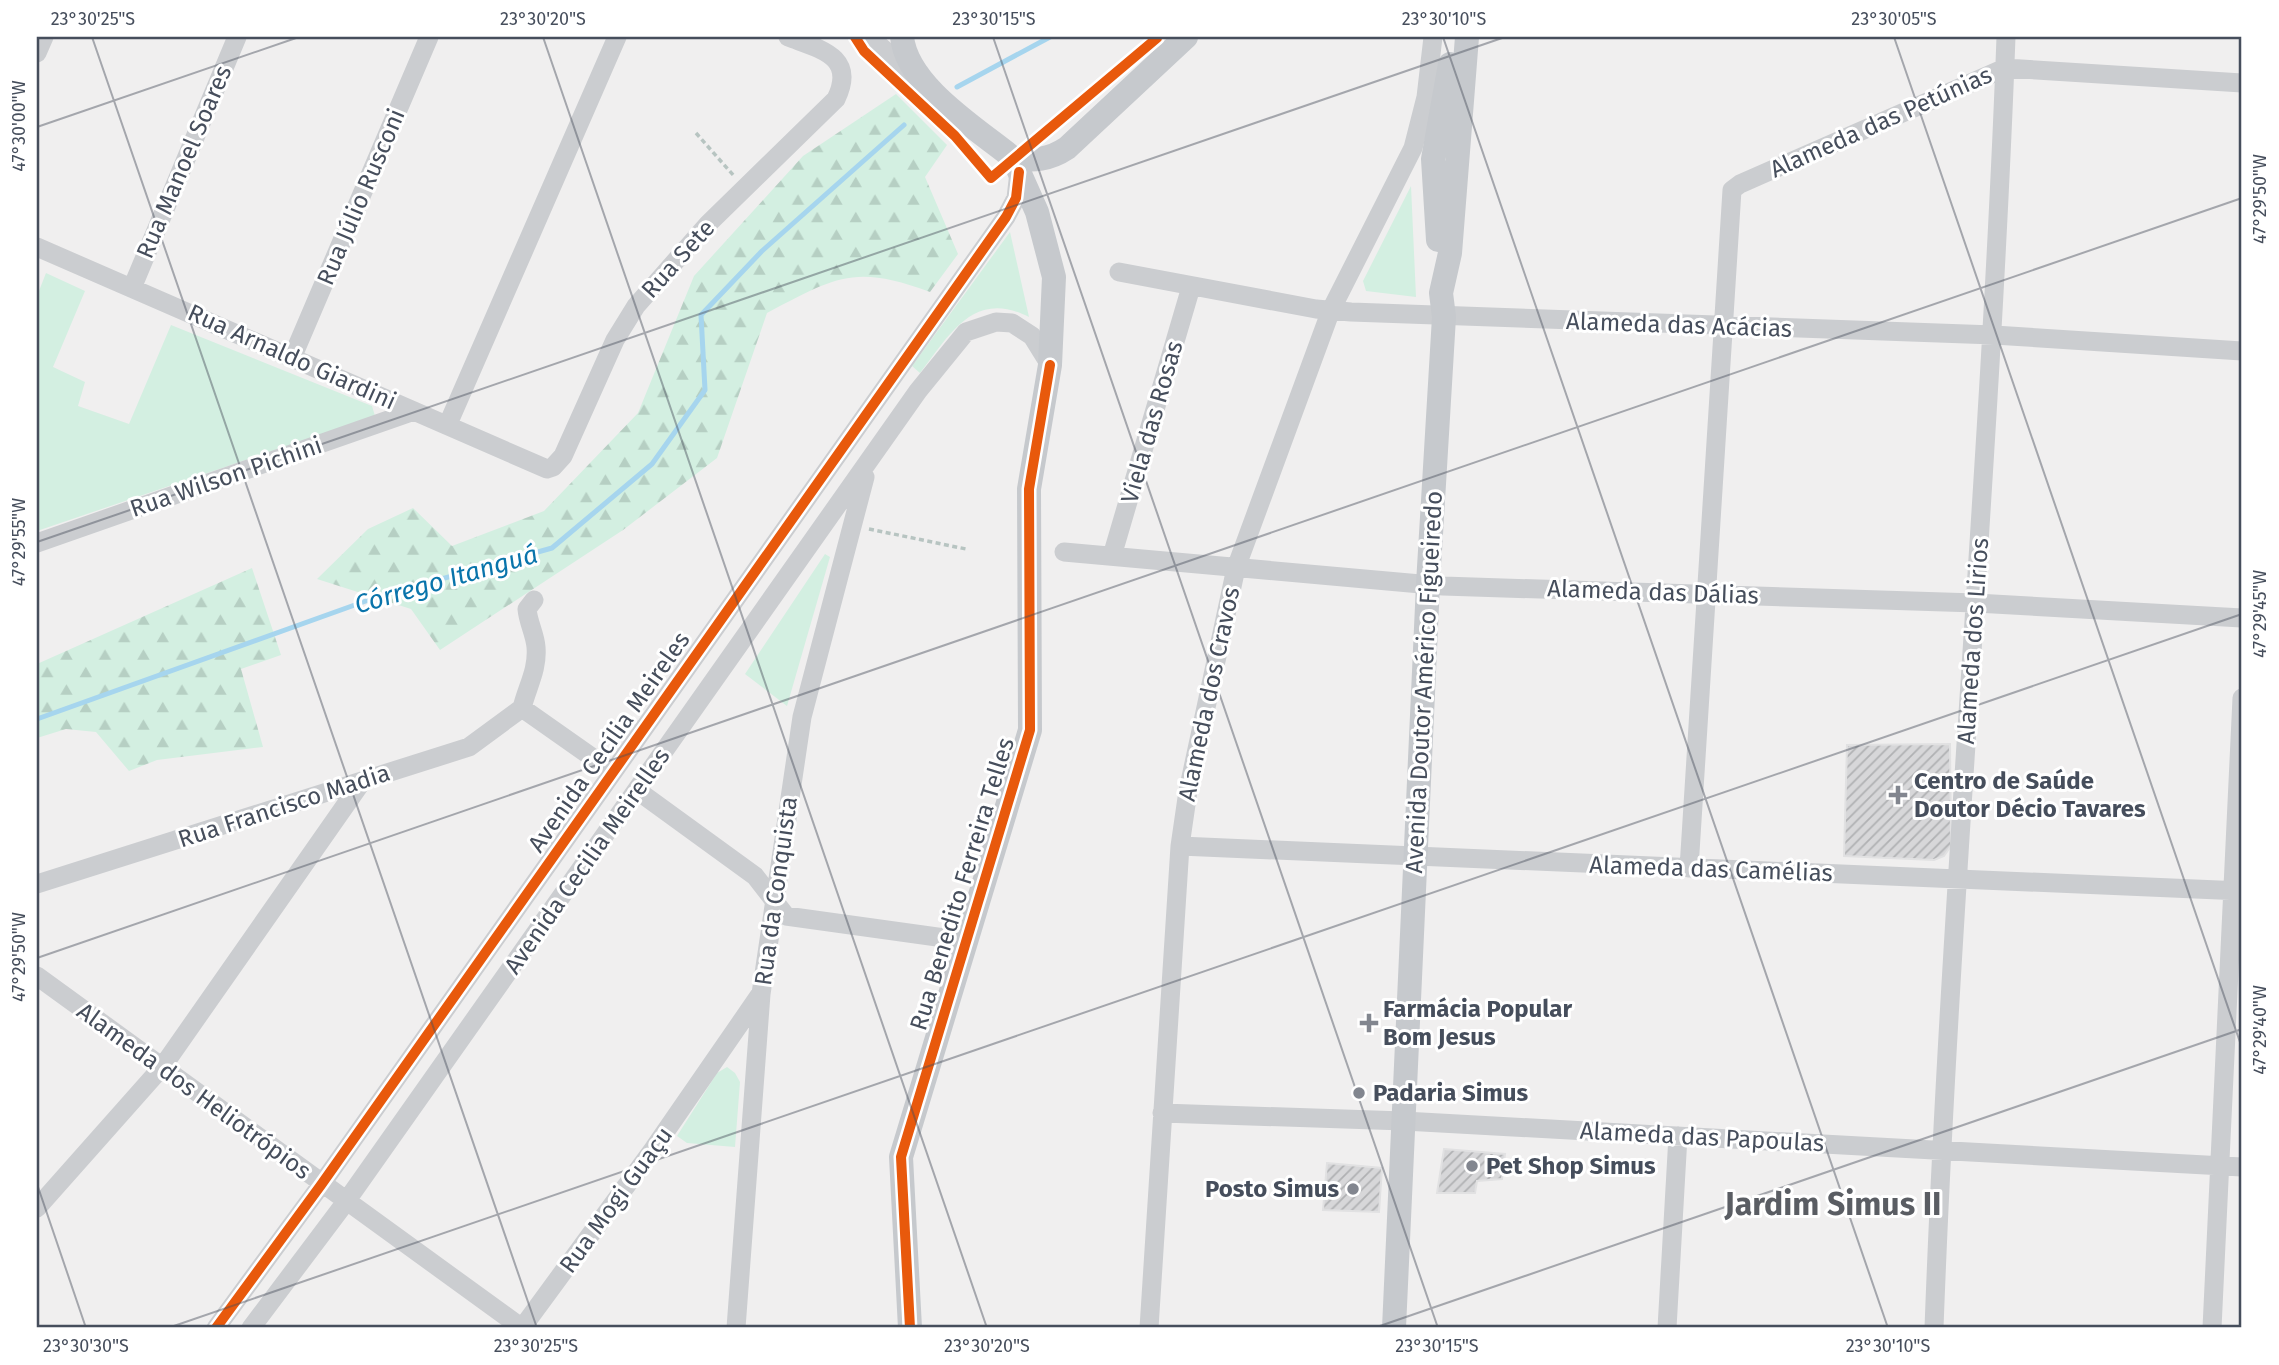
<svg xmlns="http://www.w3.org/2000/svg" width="2279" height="1365" viewBox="0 0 2279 1365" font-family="'Fira Sans',sans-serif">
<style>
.green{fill:#d3efe1}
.forest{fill:url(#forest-firs)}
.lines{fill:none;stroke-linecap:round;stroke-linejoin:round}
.stream{stroke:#a6d5ee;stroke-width:5}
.building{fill:url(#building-hatch);stroke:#e1e1e2;stroke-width:2}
.path{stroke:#b7c4c1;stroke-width:3.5;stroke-dasharray:5 3.5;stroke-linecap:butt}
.minor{stroke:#cbcdd0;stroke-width:19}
.major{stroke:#c6c9cd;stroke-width:24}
.cycleway-casing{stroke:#fff;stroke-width:15}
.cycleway{stroke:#e8590c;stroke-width:10}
.ticks{fill:none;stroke:#464e5c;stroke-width:2;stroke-opacity:0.45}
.poi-dot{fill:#82868f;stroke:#fff;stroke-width:2.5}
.labels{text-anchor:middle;stroke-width:6;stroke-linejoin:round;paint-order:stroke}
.street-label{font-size:24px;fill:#464e5c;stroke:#fff}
.poi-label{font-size:24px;font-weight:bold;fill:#464e5c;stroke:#fff;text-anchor:start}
.water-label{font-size:26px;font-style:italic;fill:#0974ab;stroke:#fff}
.district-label{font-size:32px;font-weight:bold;fill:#5a5d63;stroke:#fff}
.neatline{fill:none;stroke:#464e5c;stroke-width:2.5}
.ticks-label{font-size:18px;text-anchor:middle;fill:#464e5c}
</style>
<defs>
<pattern id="forest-firs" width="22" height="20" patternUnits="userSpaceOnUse" patternTransform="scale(1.75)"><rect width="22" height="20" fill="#d3efe1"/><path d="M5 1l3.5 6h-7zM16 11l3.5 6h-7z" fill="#b6cfc3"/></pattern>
<pattern id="building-hatch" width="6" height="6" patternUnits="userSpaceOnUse" patternTransform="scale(1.75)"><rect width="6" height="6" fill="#d7d7d9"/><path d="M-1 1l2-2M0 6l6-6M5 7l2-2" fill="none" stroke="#b0b1b3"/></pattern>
</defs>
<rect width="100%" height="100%" fill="#f0efef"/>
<path class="green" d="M1411,186L1416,297L1366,291L1363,281Z
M1010,232L1029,317C974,289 950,334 920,373L912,366Z
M46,273L85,291L53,367L85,382L78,406L129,424L171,325L372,406L375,416L37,531V296Z
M825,554L830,557L787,706L745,674Z
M727,1067L735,1073L740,1082L735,1147L687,1143L677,1136L717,1073Z"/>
<path class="forest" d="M896,94L947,145L925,177L958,254L930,292C854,264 836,277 767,313L717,458L623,530L440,650L411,609L317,579L368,529L413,508L452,546L544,511L638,413L694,276L803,156Z
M252,568L281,655L241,669L263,747L157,760L129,771L96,732L66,729L37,738V664Z"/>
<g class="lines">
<path class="stream" d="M957,87L1050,37
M37,719L377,597L552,548L652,464L705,390L701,315L762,251L904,125"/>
</g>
<path class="building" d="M1950,744L1951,846L1944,856L1934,860L1844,856L1847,745Z
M1444,1149L1505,1154L1502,1179L1477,1181L1475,1193H1437Z
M1327,1163L1382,1168L1379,1212L1323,1210Z"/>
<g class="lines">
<path class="path" d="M696,133L734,176
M869,529L966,549"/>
<path class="minor" d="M870,37L916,78
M37,53L44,37
M37,247L547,469L553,467L563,456L615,340L636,306L708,224L836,99C857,56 819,49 788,37
M1119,272L1316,309L1351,312L1994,335L2242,351
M132,288L237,37
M292,358L429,37
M448,424L617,37
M37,543L414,411
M1064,552L1443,586L1976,603L2242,618
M1112,556L1191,287
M522,708C527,687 538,670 536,647C535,634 528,622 527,609L534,600
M522,708L613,772
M638,791L755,876L786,916L966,941
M1180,846L2242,891
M1689,868L1732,190L1740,184L2005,68L2242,83
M37,884L469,747L522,708
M37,976L522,1328
M1162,1113L1404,1121L2242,1167
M37,1208L163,1066L361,783
M216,1328L321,1185L1006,217L1016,198L1019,172
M251,1328L345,1203L918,391L966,332L996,322L1012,323L1032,336L1050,365
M522,1328L654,1148L759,996
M736,1328L761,994L802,717L865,477
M1149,1328L1180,846L1188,791L1236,568L1331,310L1413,148L1426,97L1433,37
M1667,1328L1678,1136
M1934,1328C1950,897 1990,468 2006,37
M2212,1328L2242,698"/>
<path class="major" d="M902,37C907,86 976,128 1013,158C1034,161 1049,160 1067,148L1186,37
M1438,240L1433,159L1450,64
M910,1328L901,1157L1030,730L1029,489L1050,365L1054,277L1037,212L1013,158
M1394,1328L1428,584L1444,317L1441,293L1450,253L1467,37"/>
<defs>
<path id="cycleway" d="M855,37L864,51L955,136L991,178L1157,38
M216,1328L321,1185L1006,217L1016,198L1019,172
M910,1328L901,1157L1030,730L1029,489L1050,365"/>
</defs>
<use href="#cycleway" class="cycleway-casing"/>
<use href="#cycleway" class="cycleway"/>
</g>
<path class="ticks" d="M92,37L537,1328M543,37L987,1328M993,37L1438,1328M1443,37L1888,1328M1894,37L2242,1048M37,127L299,37M37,542L1505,37M37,958L2242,198M37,1184L86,1328M168,1328L2242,614M1374,1328L2242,1029"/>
<g class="poi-dot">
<path d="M1894.5 784.5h7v7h7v7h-7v7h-7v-7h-7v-7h7z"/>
<path d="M1365.5 1012.5h7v7h7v7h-7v7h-7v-7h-7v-7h7z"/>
<circle cx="1359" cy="1093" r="7"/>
<circle cx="1472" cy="1166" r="7"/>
<circle cx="1353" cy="1189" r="7"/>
</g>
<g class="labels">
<g class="street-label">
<text transform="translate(1881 122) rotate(-24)" y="8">Alameda das Petúnias</text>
<text transform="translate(184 162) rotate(-67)" y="8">Rua Manoel Soares</text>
<text transform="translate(361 197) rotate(-67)" y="8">Rua Júlio Rusconi</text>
<text transform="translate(678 259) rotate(-48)" y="8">Rua Sete</text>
<text transform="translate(1679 325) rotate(2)" y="8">Alameda das Acácias</text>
<text transform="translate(292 357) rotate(24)" y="8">Rua Arnaldo Giardini</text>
<text transform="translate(1152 422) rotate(-74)" y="8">Viela das Rosas</text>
<text transform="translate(226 477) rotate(-19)" y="8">Rua Wilson Pichini</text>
<text transform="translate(1653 592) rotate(2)" y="8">Alameda das Dálias</text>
<text transform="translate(1973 641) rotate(-86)" y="8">Alameda dos Lirios</text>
<text transform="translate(1424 682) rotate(-87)" y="8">Avenida Doutor Américo Figueiredo</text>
<text transform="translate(1209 694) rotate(-78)" y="8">Alameda dos Cravos</text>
<text transform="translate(609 742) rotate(-55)" y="8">Avenida Cecília Meireles</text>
<text transform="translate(284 806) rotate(-18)" y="8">Rua Francisco Madia</text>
<text transform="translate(587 861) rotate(-55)" y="8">Avenida Cecilia Meirelles</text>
<text transform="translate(1711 869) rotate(2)" y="8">Alameda das Camélias</text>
<text transform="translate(962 884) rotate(-73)" y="8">Rua Benedito Ferreira Telles</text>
<text transform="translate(776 891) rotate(-82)" y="8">Rua da Conquista</text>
<text transform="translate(194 1091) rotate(36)" y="8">Alameda dos Heliotrópios</text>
<text transform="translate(1702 1137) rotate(3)" y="8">Alameda das Papoulas</text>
<text transform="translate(616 1200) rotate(-54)" y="8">Rua Mogi Guaçu</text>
</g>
<g class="poi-label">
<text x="1914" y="789">Centro de Saúde<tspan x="1914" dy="28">Doutor Décio Tavares</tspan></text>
<text x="1383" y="1017">Farmácia Popular<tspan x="1383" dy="28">Bom Jesus</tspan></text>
<text x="1373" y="1101">Padaria Simus</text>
<text x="1486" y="1174">Pet Shop Simus</text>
<text x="1339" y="1197" text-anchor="end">Posto Simus</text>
</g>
<g class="water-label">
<text transform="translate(446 579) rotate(-16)" y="9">Córrego Itanguá</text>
</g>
<g class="district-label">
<text x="1833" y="1215">Jardim Simus II</text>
</g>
</g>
<rect width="2279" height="1365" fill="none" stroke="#ffffff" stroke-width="77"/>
<rect x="38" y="38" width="2202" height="1288" class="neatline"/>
<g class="ticks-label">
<text x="93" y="25">23°30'25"S</text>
<text x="543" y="25">23°30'20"S</text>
<text x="994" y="25">23°30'15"S</text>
<text x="1444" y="25">23°30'10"S</text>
<text x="1894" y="25">23°30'05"S</text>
<text transform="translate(19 126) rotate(-90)" y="6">47°30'00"W</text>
<text transform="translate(2260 199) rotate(-90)" y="6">47°29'50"W</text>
<text transform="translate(19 542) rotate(-90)" y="6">47°29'55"W</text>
<text transform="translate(2260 614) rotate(-90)" y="6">47°29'45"W</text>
<text transform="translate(19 957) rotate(-90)" y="6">47°29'50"W</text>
<text transform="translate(2260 1030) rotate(-90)" y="6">47°29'40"W</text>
<text x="86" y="1352">23°30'30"S</text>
<text x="536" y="1352">23°30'25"S</text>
<text x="987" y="1352">23°30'20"S</text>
<text x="1437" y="1352">23°30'15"S</text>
<text x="1888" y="1352">23°30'10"S</text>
</g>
</svg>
